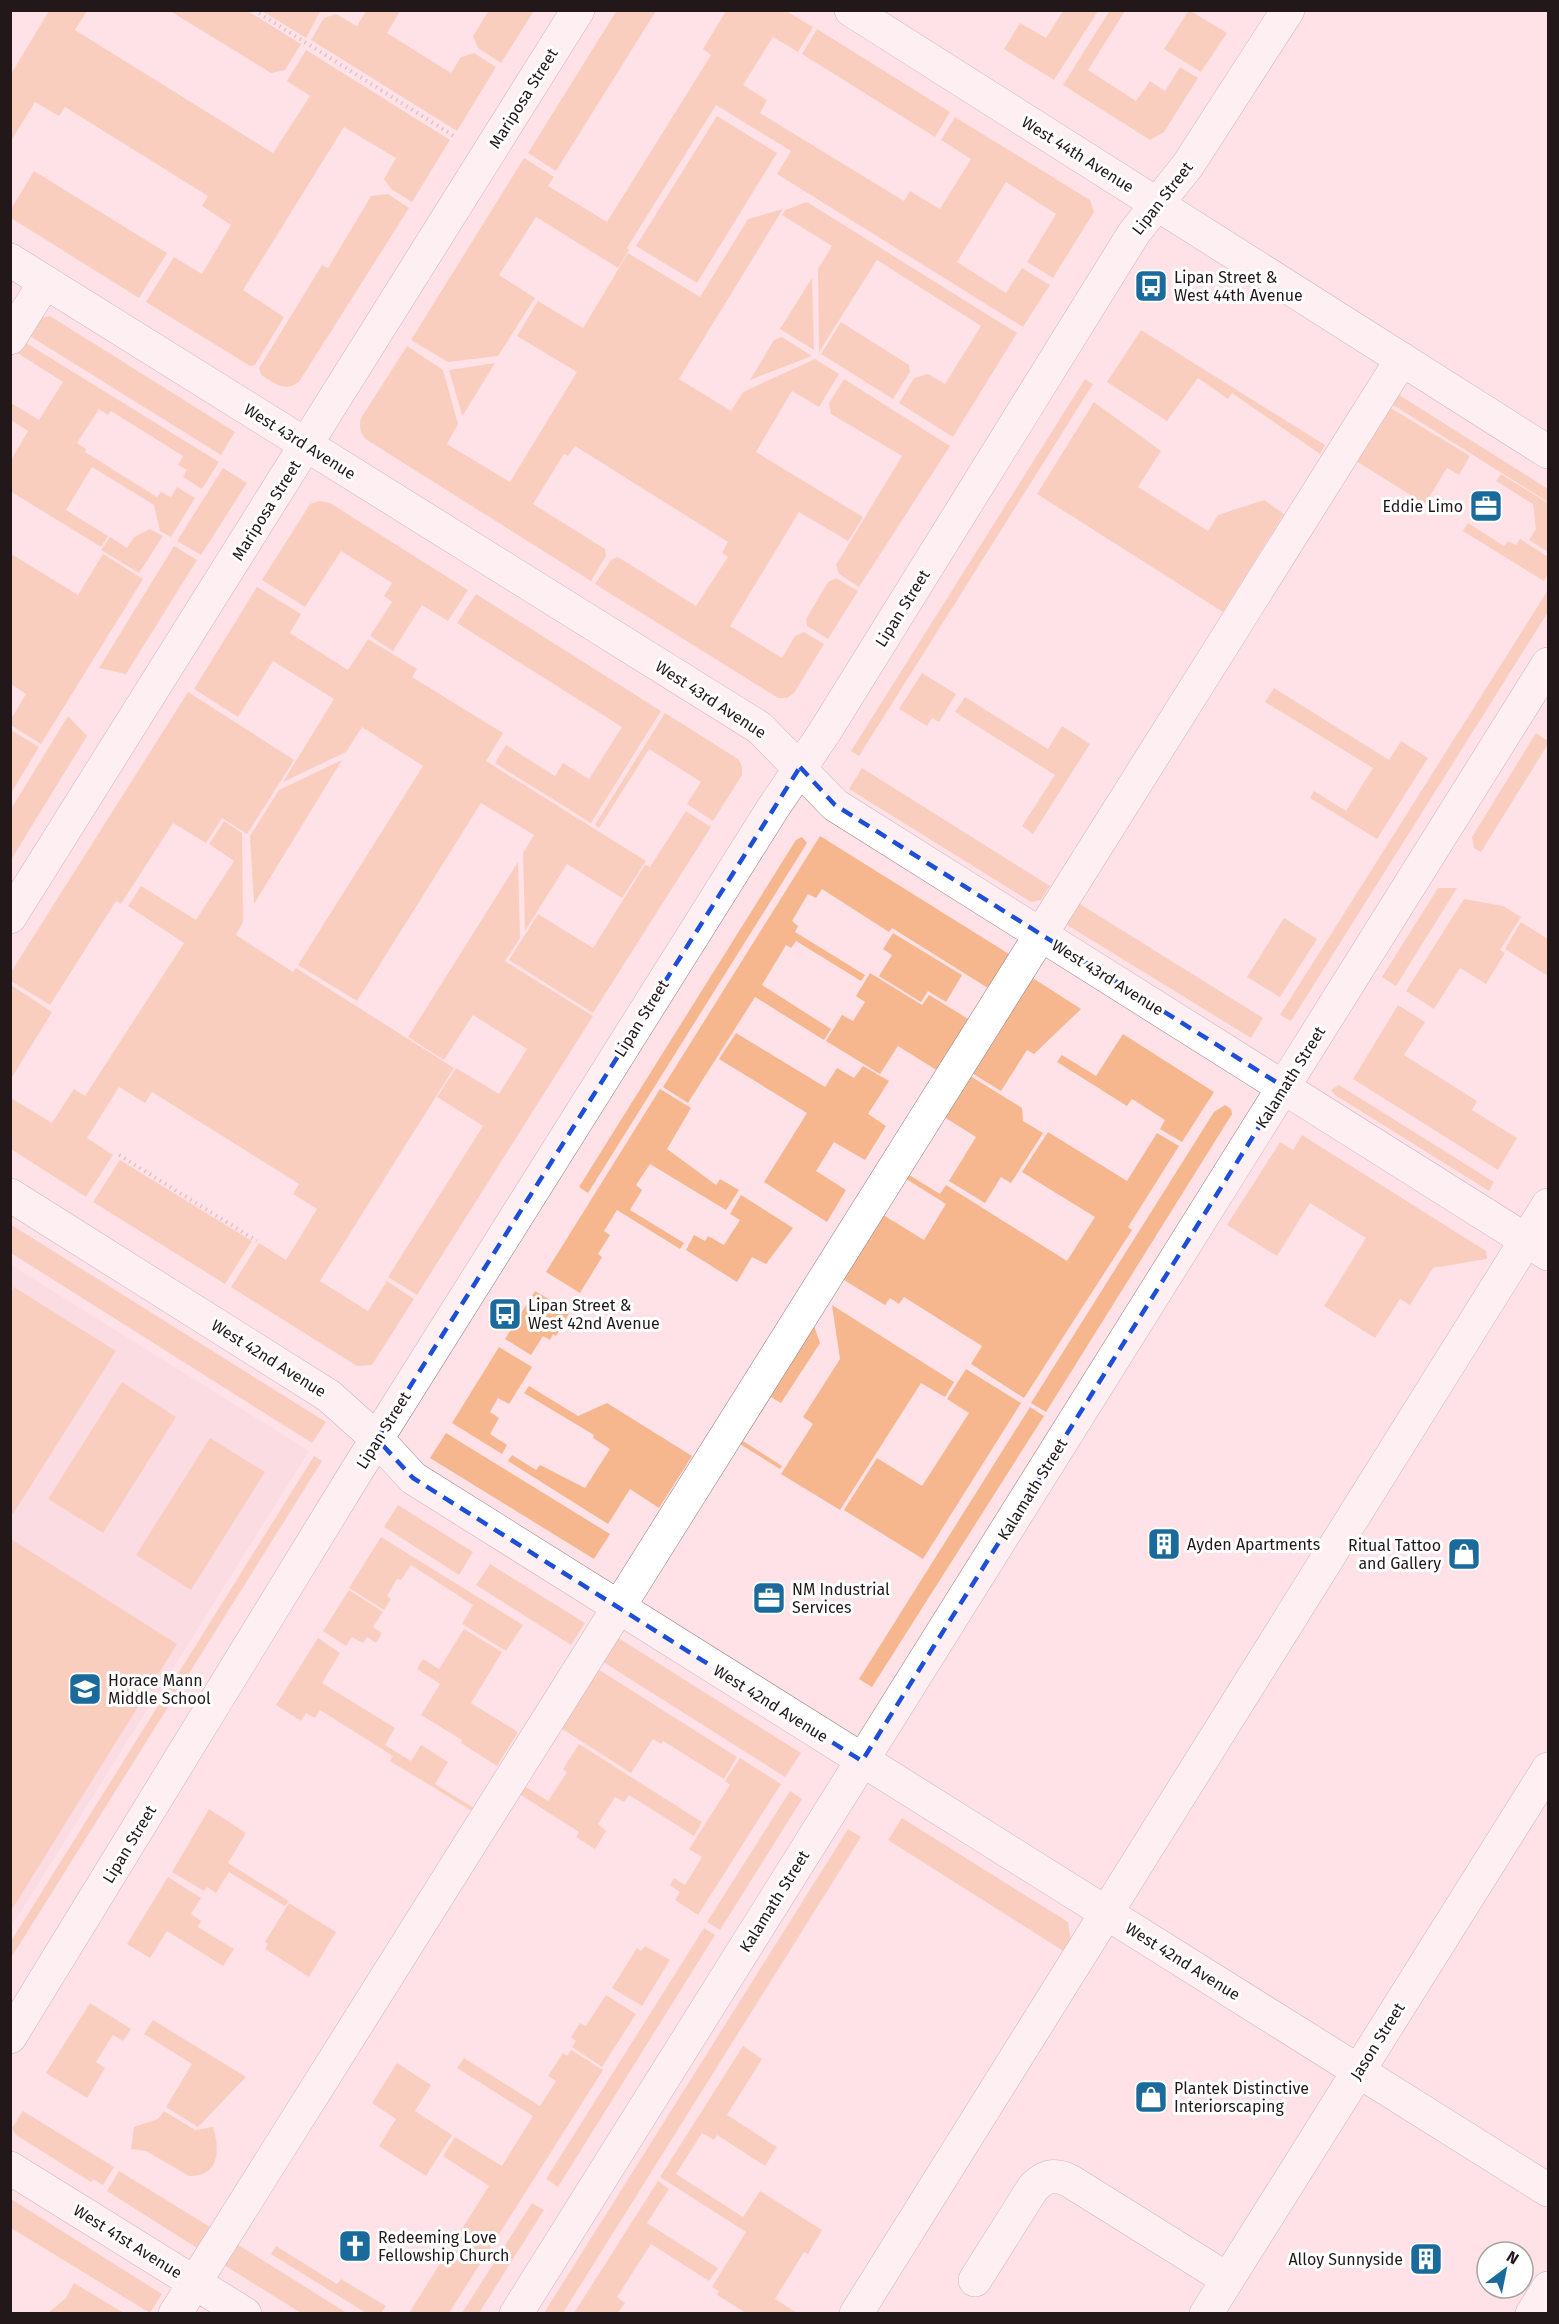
<svg xmlns="http://www.w3.org/2000/svg" width="1559" height="2324" viewBox="0 0 1559 2324" font-family="'Fira Sans',sans-serif">
<style>
.built{fill:#f8d4db}
.green{fill:#f7b78e}
.lines{fill:none;stroke-linecap:round;stroke-linejoin:round}
.minor-casing{stroke:#977e83;stroke-width:34}
.path{stroke:#b7a1a6;stroke-width:4;stroke-dasharray:1.5 4.5;stroke-linecap:butt}
.minor{stroke:#fff;stroke-width:33}
.marked{fill:none;stroke:#1d4ed8;stroke-width:4.5;stroke-dasharray:12 8;stroke-linejoin:round}
.labels{text-anchor:middle;stroke-width:6;stroke-linejoin:round;paint-order:stroke}
.street-label{font-size:16px;fill:#22181a;stroke:#fff}
.poi-label{font-size:16px;fill:#22181a;stroke:#fff;text-anchor:start}
</style>
<rect width="100%" height="100%" fill="#fee2e8"/>
<path class="built" d="M11,1265L309,1451L11,1927Z"/>
<path class="green" d="M321,10L306,38L262,11V10Z
M489,10L534,11L501,63L478,48L473,36Z
M617,10L656,11L556,171L528,153Z
M1110,10L1125,11L1088,70L1136,101L1150,81L1165,91L1180,67L1198,78L1164,132L1150,140L1063,85Z
M1189,10L1227,33L1201,72L1164,49Z
M49,11H87L75,30L273,153L310,96L287,81L306,50L450,140L412,202L391,189L384,179L396,158L344,127L243,290L284,317L255,365L250,366L146,302L174,257L202,274L231,225L202,206L208,196L65,107L59,116L35,102L11,141V74Z
M170,11H248L301,44L285,70L271,73Z
M366,11H400L387,33L451,73L461,57L474,53L496,67L457,131L311,40L324,18L336,14L357,26Z
M726,11H786L813,27L798,52L773,37L743,85L767,100L760,113L904,201L910,191L940,209L971,159L941,140L955,117L1090,200L1094,212L1053,278L1027,262L1056,214L1006,182L957,262L1006,293L1022,268L1050,285L1023,327L777,174L791,151L716,105L627,248L629,250L618,268L536,217L499,275L535,298L498,356L448,362L411,340L524,158L554,177L548,186L607,222L711,55L703,49Z
M1063,11H1098L1054,80L1004,49L1020,23L1046,38Z
M817,29L950,112L935,137L802,54Z
M717,116L777,153L697,283L636,246Z
M34,171L167,253L139,298L11,218V209Z
M388,194L409,208L299,382C284,393 275,383 261,375L259,368L322,265L328,268L371,196Z
M807,202L1017,333L953,437L899,403L914,378L928,374L945,384L981,326L877,260L819,352L818,269L832,246L782,215L785,210Z
M783,209L679,379L731,411L743,392L815,359L839,374L819,407L792,391L756,452L863,517L848,541L799,512L730,626L782,658L795,636L804,632L824,644L794,693L787,698H778L595,584L611,560L618,557L696,606L728,557L722,553L728,542L575,446L568,456L564,454L533,504L605,549L606,556L591,581L367,440C360,433 359,428 361,418L407,346L443,370L458,424L447,444L510,482L577,372L517,336L538,301L583,328L628,253L700,297L748,219Z
M812,278L814,350L780,329Z
M50,316L235,432L221,455L25,333L41,318Z
M841,322L909,365L910,372L893,399L821,354Z
M1141,330L1325,445L1320,454L1232,393L1228,399L1198,378L1167,421L1107,382Z
M782,337L812,356L750,380L774,340Z
M23,341L219,462L202,489L183,477L187,470L178,465L183,456L111,411L108,415L99,409L77,443L86,449L85,452L157,497L161,492L171,497L177,487L195,498L171,537L160,531L154,505L92,467L66,510L108,536L101,547L10,491L11,460L28,431L11,420V403L39,420L63,382L16,352Z
M495,363L463,415H462L449,370Z
M844,379L950,446L859,587L839,574L836,565L902,456L831,414L829,403Z
M1085,379L1093,384L859,756L851,751Z
M1396,393L1548,489V502L1390,403Z
M1094,402L1161,451L1138,487L1208,531L1218,515L1264,500L1284,514L1223,612L1037,494Z
M1389,407L1470,456L1459,475L1447,468L1425,504L1356,461Z
M223,468L247,483L201,555L177,541Z
M1501,474L1548,503V552L1529,540L1536,529L1533,504L1496,481Z
M319,501L330,503L468,590L448,621L422,605L393,651L370,636L392,602L384,596L392,583L341,551L305,607L262,580L310,504Z
M1468,523L1504,546L1508,541L1516,545L1520,539L1548,557V574L1544,581L1463,531Z
M150,529L163,536L139,573L101,550L110,537L127,548L134,537Z
M174,546L197,560L126,674L99,668Z
M103,554L143,579L41,744L11,725V719L26,694L11,684V559L13,555L78,595Z
M836,578L858,591L828,639L807,626L806,619L828,582Z
M257,587L301,614L290,633L348,670L368,639L417,669L412,677L503,733L486,761L646,861L622,898L567,864L525,931L523,853L534,835L481,803L357,1001L298,965L423,766L362,727L346,752L283,782L334,699L273,661L238,717L194,689Z
M1548,590V612L1291,1021L1280,1015Z
M476,594L661,711L591,823L495,763L506,745L555,776L563,763L589,779L622,727L457,623Z
M922,673L956,694L939,722L932,718L927,726L899,709Z
M1274,688L1389,760L1401,741L1428,758L1377,839L1310,798L1314,791L1346,811L1373,768L1265,702Z
M188,692L294,760L247,834L222,818L206,843L173,823L121,904L116,901L50,1005L11,981V972Z
M965,697L1048,749L1062,726L1090,744L1033,834L1022,826L1055,775L955,712Z
M665,713L738,759L742,766V775L713,821L687,804L701,782L649,749L599,828L595,825Z
M68,716L87,736L11,860V809Z
M11,730L39,747L11,793Z
M1536,733L1548,741V744L1481,852L1474,848L1472,837Z
M342,760L254,904L250,836L279,790Z
M862,768L1050,886L1041,900L1031,902L849,789Z
M686,811L711,827L593,1013L509,960L538,914L593,948L645,865L650,867Z
M224,821L242,833L243,922L236,935L293,972L296,968L454,1068L320,1281L368,1311L387,1281L414,1299L372,1365L357,1366L231,1287L259,1243L286,1260L317,1209L293,1194L299,1184L152,1092L145,1103L119,1087L87,1138L113,1155L86,1197L11,1149V1098L52,1123L74,1089L85,1096L184,943L128,906L141,886L196,920L234,861L209,844Z
M820,836L1009,954L988,988L892,928L889,932L822,889L816,898L808,894L792,921L798,926L795,932L865,975L861,981L796,941L791,948L786,945L762,985L831,1029L824,1040L755,997L688,1103L663,1087Z
M802,837L807,843L588,1193L579,1187L796,840Z
M518,862L520,938L505,961L593,1016L417,1295L388,1277L483,1126L437,1097L456,1068L499,1094L527,1049L473,1015L444,1060L408,1037Z
M1438,888H1457L1396,986L1382,977Z
M1072,899L1263,1018L1251,1038L1059,920Z
M1464,899L1503,906L1521,917L1500,950L1505,953L1486,984L1460,968L1434,1009L1406,991Z
M1284,918L1317,939L1280,997L1247,977Z
M1521,922L1548,939V976L1505,949Z
M893,933L962,975L946,1002L928,991L921,1002L879,976L892,955L883,949Z
M870,973L922,1005L929,995L970,1020L938,1071L898,1046L880,1074L826,1041L842,1015L853,1021L865,1002L856,996Z
M1028,975L1081,1009L1034,1054L1027,1050L1001,1091L967,1070Z
M11,985L52,1012L11,1079Z
M1398,1005L1425,1022L1404,1055L1477,1101L1472,1110L1517,1138L1498,1170L1353,1079Z
M736,1033L825,1087L837,1068L854,1078L863,1066L889,1081L868,1114L886,1126L865,1160L834,1142L816,1171L846,1190L827,1222L764,1182L807,1113L719,1059Z
M1123,1034L1214,1092L1182,1142L1160,1129L1165,1120L1132,1099L1127,1106L1057,1062L1062,1055L1096,1076Z
M967,1074L1022,1108L1023,1121L1043,1133L1011,1183L1001,1177L985,1203L949,1181L976,1137L941,1115Z
M1339,1085L1494,1182L1489,1191L1335,1095L1331,1090Z
M660,1089L691,1108L667,1149L716,1185L720,1179L739,1190L726,1210L650,1164L636,1185L642,1190L630,1210L684,1243L680,1249L617,1210L604,1231L610,1235L598,1254L602,1257L580,1293L546,1272Z
M1225,1105L1231,1109L1232,1114L1046,1412L1031,1403L1214,1112Z
M1048,1132L1127,1181L1157,1133L1179,1146L1128,1227L1132,1230L1024,1398L971,1364L982,1346L904,1297L899,1304L890,1298L885,1305L839,1277L880,1213L924,1240L946,1204L903,1177L906,1173L940,1194L946,1185L1067,1261L1095,1217L1022,1172Z
M1302,1135L1486,1251L1487,1259L1433,1268L1410,1305L1400,1299L1375,1338L1324,1306L1366,1238L1310,1203L1277,1256L1227,1225L1280,1142L1293,1150Z
M120,1160L252,1241L225,1284L93,1202Z
M741,1195L793,1228L766,1264L752,1257L737,1282L686,1250L694,1235L705,1241L708,1236L724,1245L740,1220L730,1214Z
M10,1224L326,1422L312,1443L11,1253Z
M14,1287L116,1351L13,1514L10,1512V1293Z
M535,1291L570,1312L556,1336L553,1334L550,1340L543,1336L531,1355L505,1339Z
M832,1305L954,1382L945,1397L921,1383L840,1510L781,1474L813,1424L803,1417L840,1359Z
M812,1320L820,1343L781,1403L771,1397L743,1441L782,1466L780,1469L735,1441Z
M499,1347L532,1367L509,1404L498,1398L490,1412L499,1418L490,1434L507,1445L502,1454L452,1423Z
M966,1369L1021,1403L923,1559L844,1510L877,1458L922,1486L969,1413L947,1399Z
M122,1382L176,1417L103,1533L48,1499Z
M529,1386L578,1416L607,1403L692,1456L659,1508L630,1489L608,1524L508,1461L512,1455L536,1470L540,1465L585,1488L610,1449L593,1438L594,1435L524,1393Z
M1030,1407L1044,1416L872,1687L859,1679Z
M446,1433L610,1534L594,1559L430,1458Z
M210,1438L265,1472L191,1590L136,1555Z
M314,1456L322,1461L11,1958V1941Z
M398,1505L473,1552L459,1575L384,1527Z
M381,1537L523,1625L506,1651L462,1624L473,1605L411,1565L401,1580L397,1579L387,1596L391,1599L384,1610L349,1588Z
M11,1539L177,1644L11,1911Z
M490,1564L585,1623L571,1645L476,1585Z
M349,1590L383,1612L373,1627L382,1633L376,1643L367,1637L363,1643L352,1637L346,1646L323,1631Z
M464,1629L502,1652L471,1703L518,1732L497,1766L461,1743L462,1740L421,1715L440,1684L417,1669L423,1659L439,1669Z
M612,1634L801,1753L785,1777L597,1658Z
M318,1638L340,1653L322,1683L395,1728L385,1745L411,1761L421,1745L448,1762L435,1784L474,1808L472,1811L390,1761L393,1756L320,1710L315,1718L306,1713L301,1721L276,1705Z
M593,1666L737,1757L724,1779L663,1741L661,1744L653,1739L631,1773L556,1725Z
M579,1744L702,1822L694,1836L629,1795L624,1802L615,1797L598,1824L606,1831L595,1849L576,1837L579,1832L513,1790L518,1782L548,1801L567,1772L563,1769Z
M740,1758L781,1784L698,1915L675,1900L680,1892L670,1885L674,1878L685,1885L702,1857L689,1849L730,1785L725,1781Z
M790,1791L802,1799L720,1930L707,1922Z
M209,1809L246,1833L228,1863L289,1901L285,1906L229,1872L216,1893L207,1887L204,1891L172,1872Z
M902,1818L1068,1922L1071,1943L1065,1952L888,1840Z
M848,1829L861,1837L563,2313H544Z
M168,1877L201,1898L191,1914L201,1921L198,1927L234,1949L223,1966L167,1931L150,1958L127,1944Z
M289,1903L336,1932L309,1977L265,1949L268,1944L265,1942Z
M704,1928L715,1935L558,2187L546,2179Z
M645,1946L670,1960L642,2006L612,1988L637,1948L641,1951Z
M606,1995L636,2014L602,2067L572,2047L576,2041L571,2037L580,2023L586,2026Z
M90,2003L131,2029L123,2041L113,2035L96,2062L105,2068L87,2098L46,2073Z
M153,2020L246,2077L198,2127L166,2107L192,2064L144,2034Z
M743,2046L762,2059L727,2115L777,2147L765,2166L717,2135L714,2140L702,2133L676,2174L743,2217L760,2191L822,2230L808,2254L804,2252L775,2299L797,2313H746L717,2295L719,2291L712,2287L746,2232L660,2177Z
M571,2050L603,2070L449,2313H409L489,2186L443,2156L455,2137L502,2166L533,2116L457,2068L464,2058L540,2106L556,2081L548,2076L563,2053L567,2056Z
M397,2063L431,2085L415,2111L452,2135L426,2176L379,2146L396,2119L372,2103Z
M23,2111L114,2167L103,2185L93,2179L91,2182L16,2135L12,2128Z
M164,2111L195,2130L213,2127C220,2149 220,2177 189,2176L146,2151L131,2149L134,2127L158,2119Z
M119,2171L210,2227L197,2248L107,2191Z
M658,2181L669,2189L647,2223L718,2268L709,2281L651,2244L617,2297L625,2303L618,2313H574Z
M11,2199L162,2294L150,2313L11,2228Z
M532,2203L544,2210L479,2313H462Z
M237,2244L347,2313H301L224,2265Z
M276,2246L337,2284L341,2279L386,2306L381,2313H366L271,2254Z
M74,2283L124,2313H48L66,2298Z"/>
<g class="lines">
<defs>
<path id="minor" d="M851,10L1548,452
M10,260L760,728L835,805L1548,1254
M10,338L45,282
M10,917L578,10
M10,1195L329,1396L377,1439L413,1478L1548,2190
M10,2037L356,1472L773,808L824,733L1134,233L1188,165L1288,10
M10,2168L245,2314
M975,2280L1033,2188C1044,2176 1055,2173 1070,2181L1227,2279
M175,2314L1402,359
M516,2314L1548,664
M856,2314L1548,1205
M1206,2314L1548,1769
M1532,2314L1548,2288"/>
</defs>
<use href="#minor" class="minor-casing"/>
<path class="path" d="M254,10L457,138
M119,1155L257,1241"/>
<use href="#minor" class="minor"/>
</g>
<path d="M0 0H1559V2324H0ZM800,767L835,805L1284,1087L862,1761L413,1478L377,1439Z" fill="#fee2e8" fill-opacity=".55" fill-rule="evenodd"/>
<path class="marked" d="M800,767L835,805L1284,1087L862,1761L413,1478L377,1439Z"/>
<defs>
<symbol id="bus-square" viewBox="-11 -11 22 22"><rect x="-9" y="-9" width="18" height="18" rx="4" fill="#1a6b9c" stroke="#fff"/><path d="M-5-6H5V4H4V6H2V4H-2V6H-4V4H-5ZM-3.5-4V0h7V-4ZM-3.5 1.2v1.5H-2V1.2ZM2 1.2v1.5H3.5V1.2Z" fill="#fff"/></symbol>
<symbol id="office-square" viewBox="-11 -11 22 22"><rect x="-9" y="-9" width="18" height="18" rx="4" fill="#1a6b9c" stroke="#fff"/><path d="M-6-3h4V-5.5h4V-3h4V5H-6ZM-1-4.5V-3h2v-1.5ZM-6 0V1H6V0Z" fill="#fff"/></symbol>
<symbol id="building-square" viewBox="-11 -11 22 22"><rect x="-9" y="-9" width="18" height="18" rx="4" fill="#1a6b9c" stroke="#fff"/><path d="M-4-6H4V6H1V3H-1V6H-4ZM-2.5-4.3h1.7v1.8h-1.7ZM.8-4.3h1.7v1.8H.8ZM-2.5-1h1.7V.8h-1.7ZM.8-1h1.7V.8H.8Z" fill="#fff"/></symbol>
<symbol id="shop-square" viewBox="-11 -11 22 22"><rect x="-9" y="-9" width="18" height="18" rx="4" fill="#1a6b9c" stroke="#fff"/><path d="M-5-2.5h2.3a2.7 3.5 0 0 1 5.4 0H5L5.5 6h-11ZM-1.5-2.5h3a1.5 2.3 0 0 0-3 0Z" fill="#fff"/></symbol>
<symbol id="school-square" viewBox="-11 -11 22 22"><rect x="-9" y="-9" width="18" height="18" rx="4" fill="#1a6b9c" stroke="#fff"/><path d="M0-5L7-2L0 1L-7-2ZM-4 1L0 2.5L4 1V4Q0 6-4 4Z" fill="#fff"/></symbol>
<symbol id="church-square" viewBox="-11 -11 22 22"><rect x="-9" y="-9" width="18" height="18" rx="4" fill="#1a6b9c" stroke="#fff"/><path d="M-1.2-6h2.4v3.5h3.3v2.4h-3.3V6h-2.4V-.1h-3.3v-2.4h3.3Z" fill="#fff"/></symbol>
</defs>
<g fill-rule="evenodd">
<use href="#bus-square" x="1132" y="267" width="38" height="38"/>
<use href="#office-square" x="1467" y="487" width="38" height="38"/>
<use href="#bus-square" x="486" y="1295" width="38" height="38"/>
<use href="#building-square" x="1145" y="1525" width="38" height="38"/>
<use href="#shop-square" x="1445" y="1535" width="38" height="38"/>
<use href="#office-square" x="750" y="1579" width="38" height="38"/>
<use href="#school-square" x="66" y="1670" width="38" height="38"/>
<use href="#shop-square" x="1132" y="2078" width="38" height="38"/>
<use href="#church-square" x="336" y="2227" width="38" height="38"/>
<use href="#building-square" x="1407" y="2240" width="38" height="38"/>
</g>
<g class="labels">
<g class="street-label">
<text transform="translate(523 98) rotate(-58)" y="6">Mariposa Street</text>
<text transform="translate(1078 154) rotate(32)" y="6">West 44th Avenue</text>
<text transform="translate(1162 198) rotate(-52)" y="6">Lipan Street</text>
<text transform="translate(300 441) rotate(32)" y="6">West 43rd Avenue</text>
<text transform="translate(266 510) rotate(-58)" y="6">Mariposa Street</text>
<text transform="translate(902 608) rotate(-58)" y="6">Lipan Street</text>
<text transform="translate(711 699) rotate(33)" y="6">West 43rd Avenue</text>
<text transform="translate(1108 977) rotate(32)" y="6">West 43rd Avenue</text>
<text transform="translate(641 1018) rotate(-58)" y="6">Lipan Street</text>
<text transform="translate(1290 1077) rotate(-58)" y="6">Kalamath Street</text>
<text transform="translate(269 1358) rotate(32)" y="6">West 42nd Avenue</text>
<text transform="translate(383 1430) rotate(-58)" y="6">Lipan Street</text>
<text transform="translate(1032 1489) rotate(-58)" y="6">Kalamath Street</text>
<text transform="translate(771 1703) rotate(32)" y="6">West 42nd Avenue</text>
<text transform="translate(129 1844) rotate(-59)" y="6">Lipan Street</text>
<text transform="translate(774 1901) rotate(-58)" y="6">Kalamath Street</text>
<text transform="translate(1183 1961) rotate(32)" y="6">West 42nd Avenue</text>
<text transform="translate(1377 2041) rotate(-58)" y="6">Jason Street</text>
<text transform="translate(128 2241) rotate(32)" y="6">West 41st Avenue</text>
</g>
<g class="poi-label">
<text x="1174" y="283">Lipan Street &amp;<tspan x="1174" dy="18">West 44th Avenue</tspan></text>
<text x="1463" y="512" text-anchor="end">Eddie Limo</text>
<text x="528" y="1311">Lipan Street &amp;<tspan x="528" dy="18">West 42nd Avenue</tspan></text>
<text x="1187" y="1550">Ayden Apartments</text>
<text x="1441" y="1551" text-anchor="end">Ritual Tattoo<tspan x="1441" dy="18">and Gallery</tspan></text>
<text x="792" y="1595">NM Industrial<tspan x="792" dy="18">Services</tspan></text>
<text x="108" y="1686">Horace Mann<tspan x="108" dy="18">Middle School</tspan></text>
<text x="1174" y="2094">Plantek Distinctive<tspan x="1174" dy="18">Interiorscaping</tspan></text>
<text x="378" y="2243">Redeeming Love<tspan x="378" dy="18">Fellowship Church</tspan></text>
<text x="1403" y="2265" text-anchor="end">Alloy Sunnyside</text>
</g>
</g>
<rect width="1559" height="2324" fill="none" stroke="#22181a" stroke-width="24"/>
<g transform="translate(1505 2270) rotate(32)"><circle r="28" fill="#ffffff" stroke="#a7a3a3" stroke-width="1.5"/>
<path d="M0-4.5L10 22L0 15L-10 22Z" fill="#1a6b9c"/>
<text y="-9" font-size="16" font-weight="bold" text-anchor="middle" fill="#22181a">N</text>
</g>
</svg>
